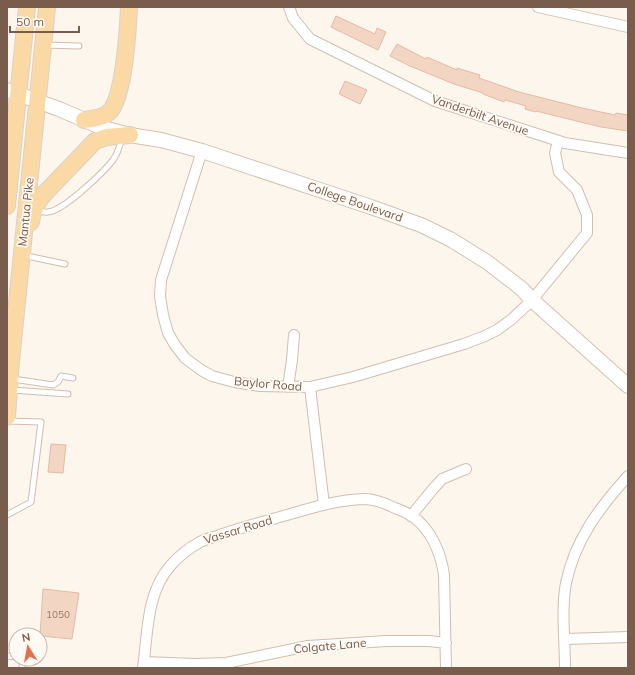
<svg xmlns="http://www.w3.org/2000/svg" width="635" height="675" viewBox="0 0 635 675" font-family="Mulish,sans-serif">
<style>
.building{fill:#f3d5c3;stroke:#e6bba3}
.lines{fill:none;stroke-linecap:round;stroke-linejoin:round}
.lane-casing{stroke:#d1beb0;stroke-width:7}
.street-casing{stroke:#d1beb0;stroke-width:12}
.secondary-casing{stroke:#d6c0b0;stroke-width:16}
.primary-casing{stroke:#dad1cd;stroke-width:18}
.lane{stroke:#fff;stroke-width:5}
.street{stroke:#fff;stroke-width:10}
.secondary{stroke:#fff;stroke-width:14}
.primary{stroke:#fbd9a5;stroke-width:16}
.labels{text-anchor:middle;stroke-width:3.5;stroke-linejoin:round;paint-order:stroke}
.number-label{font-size:10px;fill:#987a6a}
.street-label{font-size:12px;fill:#7a5c4d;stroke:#fffaf3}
</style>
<rect width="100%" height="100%" fill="#fdf6ec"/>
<path class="building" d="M336,16L375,34L377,28L386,32L378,50L331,27Z
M397,44L426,59L427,57L457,70V68L480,75L479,78L519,92L582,108L615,115L616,113L628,115V131L601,127L536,111V112L525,109L526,106L505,100L504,102L483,94V93L454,84L410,66L390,56Z
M345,81L367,90L360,104L339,94Z
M51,444L66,445L63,473L48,472Z
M43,589L79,593L72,639L40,636Z"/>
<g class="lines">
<defs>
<path id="lane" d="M44,45L79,46
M36,209C40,211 44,213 48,212C63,211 103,173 113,160C118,153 120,146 122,137
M27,256L65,264
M13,379L53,385L58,382L61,376L73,378
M12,390L68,394
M7,515L31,502L41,422L8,421
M7,656L16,657
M22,666L23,659"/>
<path id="street" d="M289,7L293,18L310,39L435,101L565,143L628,153
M538,7L628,27
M202,151L161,280L160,296L163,315L168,333L175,345L185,358L201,370L212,376L234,382L260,386L310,387L353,377L464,344L485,336L497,330L512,319L532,300L587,233V215L577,190L559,172L555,153L558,141
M288,387L292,360L294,335
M310,387L324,505
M411,516L433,489L442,479L466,469
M565,639L628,637
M144,662L195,664L226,663L308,646L386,641H429L446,643
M143,668C148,632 146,593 171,565C179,556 189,548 200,542C205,539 211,538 217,536C234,530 252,525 269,520C300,512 331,500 364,499C375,499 385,503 395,508C401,510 407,513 412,516C431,529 441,553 444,575L446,668
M565,668C565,640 561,610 566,583C575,540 599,508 628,476"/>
<path id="secondary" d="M7,90L59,109L103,128L130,135L161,140L202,151L371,207L421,225L450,239L487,262L522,289L532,300L628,386"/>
<path id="primary" d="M84,120C93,119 104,118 110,111C124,96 128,29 129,7
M7,206L27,7
M31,222C32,211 38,201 45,193L95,141L107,137L130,135
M7,417L11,361L47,7"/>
</defs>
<use href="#lane" class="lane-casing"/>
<use href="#street" class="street-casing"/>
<use href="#secondary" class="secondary-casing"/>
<use href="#primary" class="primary-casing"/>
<use href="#lane" class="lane"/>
<use href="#street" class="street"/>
<use href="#secondary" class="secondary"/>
<use href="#primary" class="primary"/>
</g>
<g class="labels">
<g class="number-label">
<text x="58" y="618">1050</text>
</g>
<g class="street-label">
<text transform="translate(480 115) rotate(19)" y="4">Vanderbilt Avenue</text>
<text transform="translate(355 202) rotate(19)" y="4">College Boulevard</text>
<text transform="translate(26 212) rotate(-84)" y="4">Mantua Pike</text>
<text transform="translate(268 384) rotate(5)" y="4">Baylor Road</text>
<text transform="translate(238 530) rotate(-17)" y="4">Vassar Road</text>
<text transform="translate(330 646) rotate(-5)" y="4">Colgate Lane</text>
</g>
</g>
<rect width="635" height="675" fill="none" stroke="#7a5c4d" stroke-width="16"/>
<g transform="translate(28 647) rotate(349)"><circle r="19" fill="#fffaf3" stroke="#cabbb1"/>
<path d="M0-3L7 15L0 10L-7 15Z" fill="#e76f51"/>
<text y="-6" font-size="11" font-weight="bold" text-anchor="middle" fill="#7a5c4d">N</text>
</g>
<path d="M10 26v6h69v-6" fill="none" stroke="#7a5c4d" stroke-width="2"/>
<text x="16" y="26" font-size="12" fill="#7a5c4d" stroke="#fffaf3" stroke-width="3" paint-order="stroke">50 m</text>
</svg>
